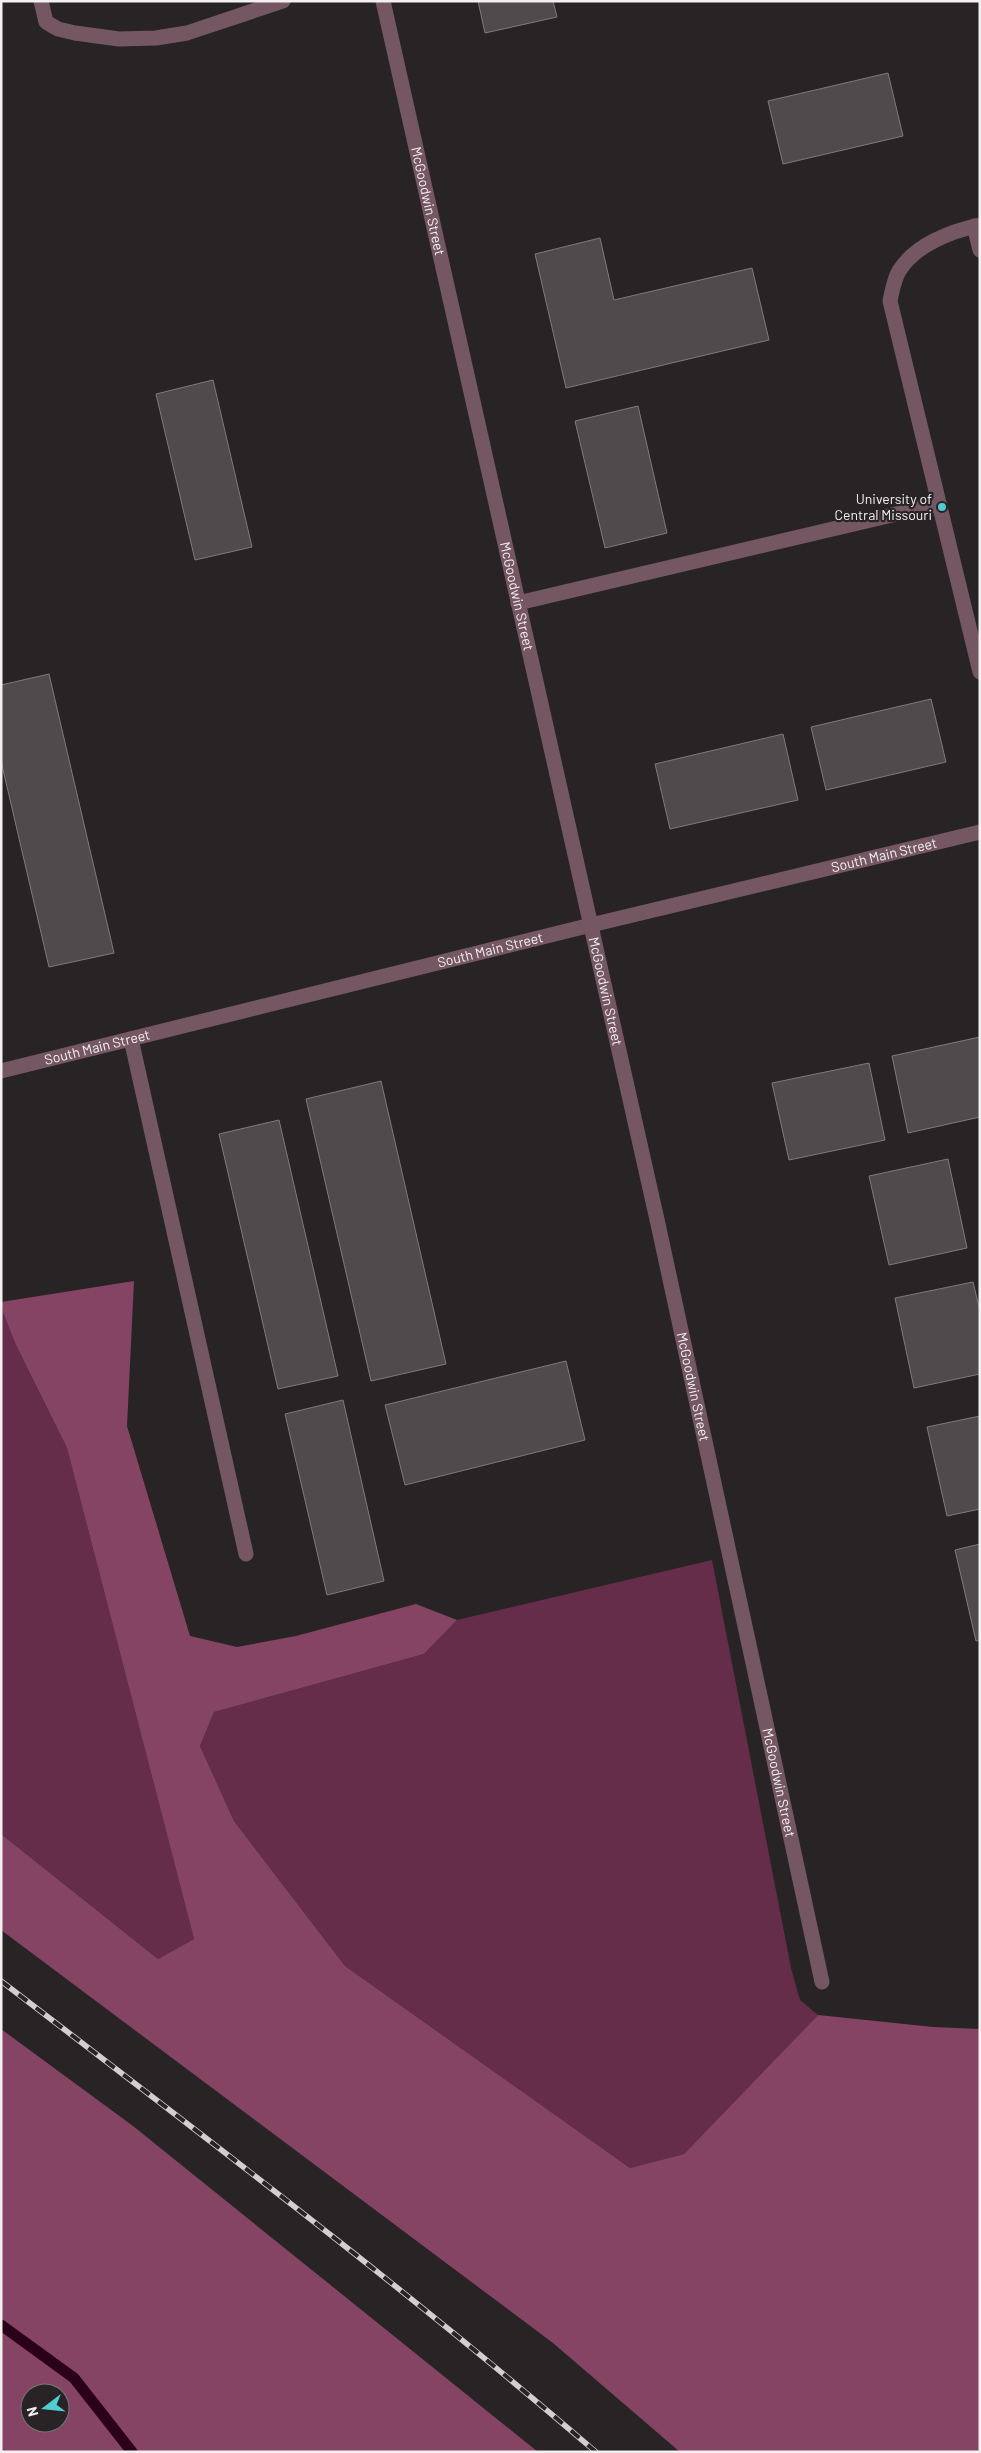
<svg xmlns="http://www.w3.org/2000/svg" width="981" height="2453" viewBox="0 0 981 2453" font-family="Barlow,sans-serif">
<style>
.green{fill:#662d4a}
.forest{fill:#854464;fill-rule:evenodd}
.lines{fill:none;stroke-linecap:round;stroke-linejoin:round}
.stream{stroke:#2b0119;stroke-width:11}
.building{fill:#4f4b4d;stroke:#7f7a7c}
.minor{stroke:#755764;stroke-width:15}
.rail-casing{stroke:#d2cfd0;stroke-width:5.5}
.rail{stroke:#282426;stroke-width:4;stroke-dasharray:11;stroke-linecap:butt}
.poi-dot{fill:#51ccd2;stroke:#282426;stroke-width:2}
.labels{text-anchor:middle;stroke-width:4.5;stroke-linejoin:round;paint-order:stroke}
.street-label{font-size:14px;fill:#f3f0f1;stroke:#282426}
.poi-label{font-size:14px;fill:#f3f0f1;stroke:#282426;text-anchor:end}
</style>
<rect width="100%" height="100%" fill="#282426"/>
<path class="green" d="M1,1307L15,1343L67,1448L194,1939L158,1959L1,1834Z
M712,1560L791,1968L800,2000L818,2015L684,2154L630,2168L345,1966L234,1821L200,1746L214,1712L424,1654L457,1620Z"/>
<path class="forest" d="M134,1281L127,1426L190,1636L237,1647L296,1636L416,1604L457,1620L424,1654L214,1712L200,1746L234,1821L345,1966L630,2168L684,2154L818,2015L933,2027L980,2029V2452H680L553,2343L1,1930V1834L158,1959L194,1939L67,1448L15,1343L1,1307V1302Z
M1,2029L133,2126L538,2452H1ZM30,2393H60V2423H30Z"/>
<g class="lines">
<path class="stream" d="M1,2325L74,2378L132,2452"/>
</g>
<path class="building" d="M478,1H553L557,17L485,33Z
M888,73L903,136L783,164L768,101Z
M600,238L614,300L752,268L769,340L566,388L535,254Z
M213,380L252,547L195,560L156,394Z
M638,406L667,533L605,548L575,421Z
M49,674L114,953L49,967L1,761V685Z
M931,699L946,762L826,790L811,727Z
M783,734L798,800L670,829L655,764Z
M980,1037V1117L908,1133L892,1056Z
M869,1063L885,1140L789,1160L772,1083Z
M381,1081L446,1364L371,1381L306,1099Z
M279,1120L338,1376L278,1389L219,1134Z
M948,1159L967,1248L889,1265L869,1176Z
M973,1282L980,1311V1374L914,1388L895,1298Z
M566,1361L585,1440L405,1485L385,1405Z
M343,1400L384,1581L327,1595L285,1414Z
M980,1416V1509L947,1516L927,1427Z
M980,1544V1640L976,1641L955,1550Z"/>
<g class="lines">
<g class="minor">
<path d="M41,1L46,22L58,29L75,33L119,39L156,38L187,33L283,1"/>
<path id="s1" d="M383,1L658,1224L822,1982"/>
<path d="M980,225C951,231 915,245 899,271C894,279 892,292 890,301L980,672"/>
<path d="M974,226L980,250"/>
<path d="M518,603L939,504"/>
<path d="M131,1039L246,1554"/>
<path id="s2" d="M1,1071L591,925L980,832"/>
</g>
<defs>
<path id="rail" d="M1,1981C202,2135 404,2287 596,2452"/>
</defs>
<use href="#rail" class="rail-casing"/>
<use href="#rail" class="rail"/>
</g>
<circle class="poi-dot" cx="942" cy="507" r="5"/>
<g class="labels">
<g class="street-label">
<text dy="5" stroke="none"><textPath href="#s1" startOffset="205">McGoodwin Street</textPath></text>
<text dy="5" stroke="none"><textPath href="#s1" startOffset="610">McGoodwin Street</textPath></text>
<text dy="5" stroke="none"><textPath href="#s2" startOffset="909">South Main Street</textPath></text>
<text dy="5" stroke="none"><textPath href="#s2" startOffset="504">South Main Street</textPath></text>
<text dy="5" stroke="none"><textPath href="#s1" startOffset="1015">McGoodwin Street</textPath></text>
<text dy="5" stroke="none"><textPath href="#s2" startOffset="99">South Main Street</textPath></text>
<text dy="5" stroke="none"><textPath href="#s1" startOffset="1420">McGoodwin Street</textPath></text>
<text dy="5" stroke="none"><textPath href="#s1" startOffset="1825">McGoodwin Street</textPath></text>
</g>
<g class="poi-label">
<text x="932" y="504">University of<tspan x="932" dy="16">Central Missouri</tspan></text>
</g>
</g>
<rect width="981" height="2453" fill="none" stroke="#f3f0f1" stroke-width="5"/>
<g transform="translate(45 2408) rotate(254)"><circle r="24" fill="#282426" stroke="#797677"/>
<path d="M0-4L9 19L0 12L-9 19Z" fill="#51ccd2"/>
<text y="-8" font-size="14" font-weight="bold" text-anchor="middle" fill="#f3f0f1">N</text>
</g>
</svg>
